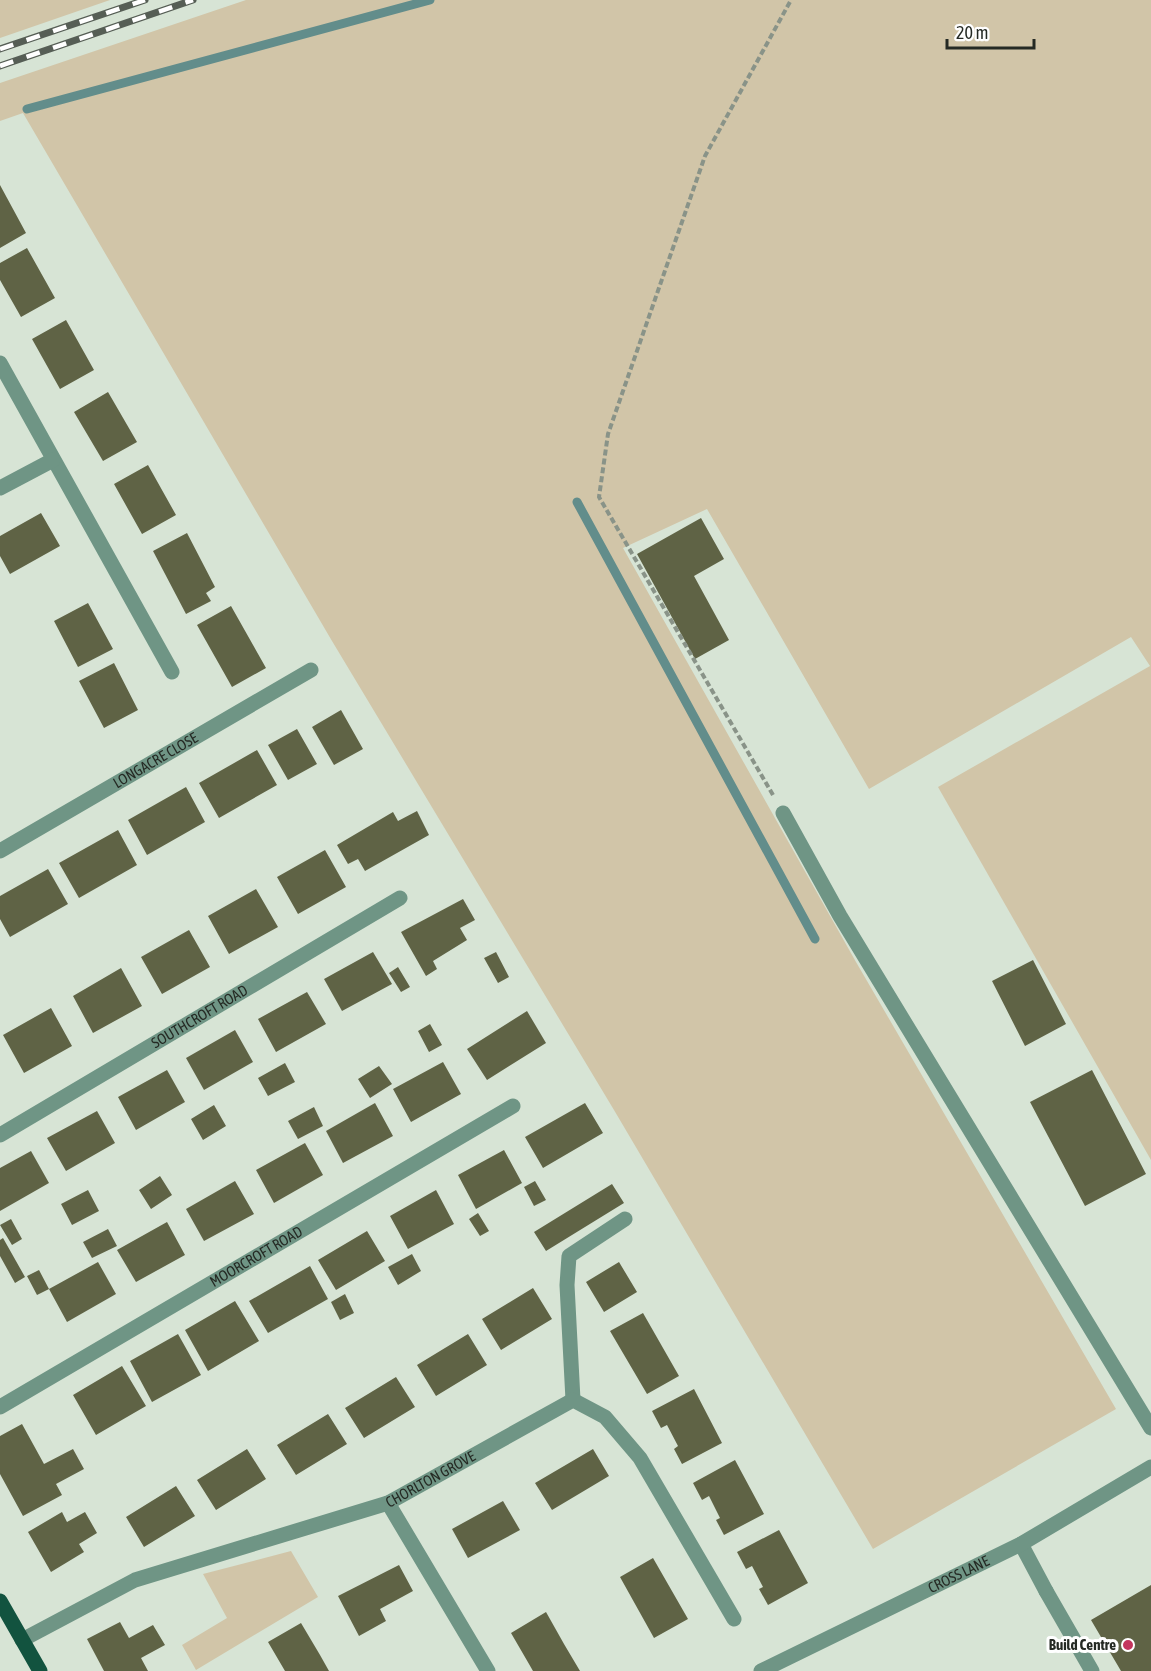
<svg xmlns="http://www.w3.org/2000/svg" width="1151" height="1671" viewBox="0 0 1151 1671" font-family="'Asap Condensed',sans-serif">
<style>
.green{fill:#d1c5a8}
.lines{fill:none;stroke-linecap:round;stroke-linejoin:round}
.stream{stroke:#628d8b;stroke-width:9}
.building{fill:#5f6345}
.path{stroke:#899388;stroke-width:4;stroke-dasharray:6 3;stroke-linecap:butt}
.lane{stroke:#6f9585;stroke-width:15}
.street{stroke:#6f9585;stroke-width:15}
.primary{stroke:#12533f;stroke-width:15}
.rail-casing{stroke:#565e55;stroke-width:7}
.rail{stroke:#fff;stroke-width:4.5;stroke-dasharray:14;stroke-linecap:butt}
.poi-dot{fill:#c4355d;stroke:#fff;stroke-width:2}
.labels{text-anchor:middle;stroke-width:6;stroke-linejoin:round;paint-order:stroke}
.street-label{font-size:15px;fill:#252a24;stroke:#fff}
.poi-label{font-size:15px;font-weight:bold;fill:#252a24;stroke:#fff;text-anchor:end}
</style>
<rect width="100%" height="100%" fill="#d7e4d5"/>
<path class="green" d="M0,0H110L0,38Z
M246,0H1151V1160L938,787L1150,666L1131,637L869,789L707,509L623,548L856,962L1116,1409L873,1549L614,1110L332,641L23,113L0,121V83Z
M291,1551L318,1597L196,1670L182,1645L227,1618L203,1574Z"/>
<g class="lines">
<path class="stream" d="M27,109L430,0
M577,502L815,939"/>
</g>
<path class="building" d="M0,185L26,233L0,248Z
M27,248L55,298L21,317L0,280V263Z
M66,320L94,370L60,389L32,339Z
M108,392L137,442L103,461L74,412Z
M148,465L176,515L142,534L114,484Z
M41,513L60,546L10,574L0,556V536Z
M701,518L724,559L694,576L729,640L695,659L637,554Z
M187,533L215,587L206,593L211,601L186,614L153,551Z
M88,603L113,649L78,667L54,621Z
M231,606L266,668L232,687L197,625Z
M114,663L138,710L104,728L79,681Z
M341,710L363,749L334,765L312,727Z
M297,729L317,764L288,780L268,745Z
M257,750L277,785L219,818L199,783Z
M186,787L205,822L147,855L128,820Z
M417,811L429,835L365,871L358,859L348,864L337,845L393,812L398,821Z
M118,830L137,865L79,898L59,863Z
M325,850L346,887L298,914L277,877Z
M48,869L68,904L10,937L0,919V896Z
M256,889L278,927L229,954L208,916Z
M463,899L475,920L460,928L467,940L433,961L437,969L426,976L401,932Z
M189,930L210,967L162,994L141,957Z
M373,952L392,984L342,1011L324,979Z
M496,952L509,977L498,983L484,958Z
M1033,960L1066,1024L1025,1046L992,981Z
M398,967L410,987L401,992L389,973Z
M121,968L142,1006L93,1033L73,996Z
M307,992L326,1024L276,1052L258,1019Z
M51,1008L72,1046L24,1073L3,1035Z
M527,1011L546,1043L487,1080L467,1049Z
M430,1024L442,1045L429,1052L418,1031Z
M235,1030L253,1062L204,1090L186,1058Z
M443,1062L461,1094L411,1122L393,1089Z
M285,1063L295,1082L268,1096L258,1078Z
M379,1066L392,1084L370,1098L358,1079Z
M167,1070L185,1102L136,1130L118,1097Z
M1092,1070L1146,1174L1085,1206L1030,1102Z
M375,1103L393,1136L343,1163L326,1131Z
M585,1103L603,1133L543,1168L525,1137Z
M214,1105L226,1126L203,1140L191,1119Z
M314,1107L323,1126L298,1139L288,1121Z
M97,1111L115,1143L66,1171L47,1138Z
M305,1143L323,1175L274,1203L256,1170Z
M504,1150L522,1183L476,1209L458,1175Z
M31,1151L49,1183L0,1211V1168Z
M160,1176L172,1195L151,1209L139,1190Z
M235,1181L254,1214L204,1241L186,1209Z
M535,1181L546,1200L534,1206L524,1187Z
M612,1184L624,1203L546,1251L534,1232Z
M88,1190L99,1211L72,1225L61,1204Z
M436,1190L454,1224L408,1249L390,1216Z
M478,1213L489,1231L480,1236L469,1219Z
M11,1219L22,1239L12,1245L0,1225Z
M167,1222L185,1255L136,1282L117,1250Z
M108,1229L117,1246L92,1258L83,1242Z
M367,1231L385,1261L336,1290L318,1260Z
M3,1238L25,1277L15,1283L0,1256V1240Z
M412,1254L421,1271L398,1285L388,1267Z
M98,1262L116,1294L67,1322L49,1289Z
M619,1262L637,1292L604,1312L586,1282Z
M310,1266L328,1299L268,1333L249,1301Z
M39,1270L49,1289L37,1295L27,1276Z
M533,1288L552,1319L501,1350L482,1319Z
M345,1294L354,1313L340,1320L331,1302Z
M235,1301L259,1341L208,1371L185,1330Z
M643,1313L679,1376L647,1394L610,1331Z
M178,1334L201,1375L152,1402L130,1361Z
M468,1334L487,1365L436,1396L417,1365Z
M122,1366L146,1406L96,1435L73,1395Z
M396,1377L415,1407L364,1438L345,1408Z
M694,1389L722,1443L682,1464L674,1449L678,1446L667,1425L661,1428L652,1411Z
M328,1414L347,1444L296,1475L277,1445Z
M22,1424L44,1464L73,1449L84,1469L56,1484L62,1495L23,1516L0,1474V1436Z
M247,1449L266,1479L216,1510L197,1480Z
M593,1449L609,1476L552,1510L535,1483Z
M735,1460L764,1514L724,1535L716,1520L720,1518L709,1496L702,1500L693,1483Z
M176,1486L195,1516L144,1547L126,1517Z
M503,1501L520,1530L468,1558L452,1529Z
M62,1512L67,1522L85,1512L97,1533L79,1544L84,1552L51,1572L28,1532Z
M779,1530L808,1583L768,1605L759,1589L763,1587L752,1566L746,1569L737,1552Z
M653,1558L688,1619L654,1638L620,1577Z
M399,1565L413,1591L380,1609L386,1621L359,1636L338,1596Z
M1151,1585V1671H1121L1091,1620Z
M546,1612L564,1644L580,1671H533L529,1664L511,1633Z
M120,1622L129,1638L153,1625L165,1645L141,1658L148,1671H104L87,1639Z
M301,1623L320,1655L329,1671H285L268,1642Z"/>
<g class="lines">
<path class="path" d="M773,795L599,497L608,434L705,156L791,0"/>
<path class="lane" d="M1046,1591L1092,1671"/>
<g class="street">
<path d="M0,363L172,672"/>
<path d="M0,488L53,460"/>
<path d="M783,813L840,916L1151,1428"/>
<path id="s1" d="M0,851L311,670"/>
<path id="s2" d="M0,1135L400,898"/>
<path d="M573,1400L567,1285L569,1256L625,1219"/>
<path id="s3" d="M0,1407L513,1106"/>
<path d="M388,1503L488,1671"/>
<path d="M1021,1544L1046,1591"/>
<path id="s4" d="M22,1640L135,1580L388,1503L573,1400L605,1417L640,1458L734,1619"/>
<path id="s5" d="M761,1671L1021,1544L1151,1467"/>
</g>
<path class="primary" d="M0,1601L40,1671"/>
<defs>
<path id="rail" d="M0,49L145,0
M0,66L193,0"/>
</defs>
<use href="#rail" class="rail-casing"/>
<use href="#rail" class="rail"/>
</g>
<circle class="poi-dot" cx="1128" cy="1645" r="6"/>
<g class="labels">
<g class="street-label">
<text dy="5" stroke="none"><textPath href="#s1" startOffset="180">LONGACRE CLOSE</textPath></text>
<text dy="5" stroke="none"><textPath href="#s2" startOffset="232">SOUTHCROFT ROAD</textPath></text>
<text dy="5" stroke="none"><textPath href="#s3" startOffset="297">MOORCROFT ROAD</textPath></text>
<text dy="5" stroke="none"><textPath href="#s4" startOffset="441">CHORLTON GROVE</textPath></text>
<text dy="5" stroke="none"><textPath href="#s5" startOffset="220">CROSS LANE</textPath></text>
</g>
<g class="poi-label">
<text x="1116" y="1650">Build Centre</text>
</g>
</g>
<path d="M947 39v9h87v-9" fill="none" stroke="#252a24" stroke-width="3"/>
<text x="956" y="39" font-size="18" fill="#252a24" stroke="#ffffff" stroke-width="4.5" paint-order="stroke">20 m</text>
</svg>
